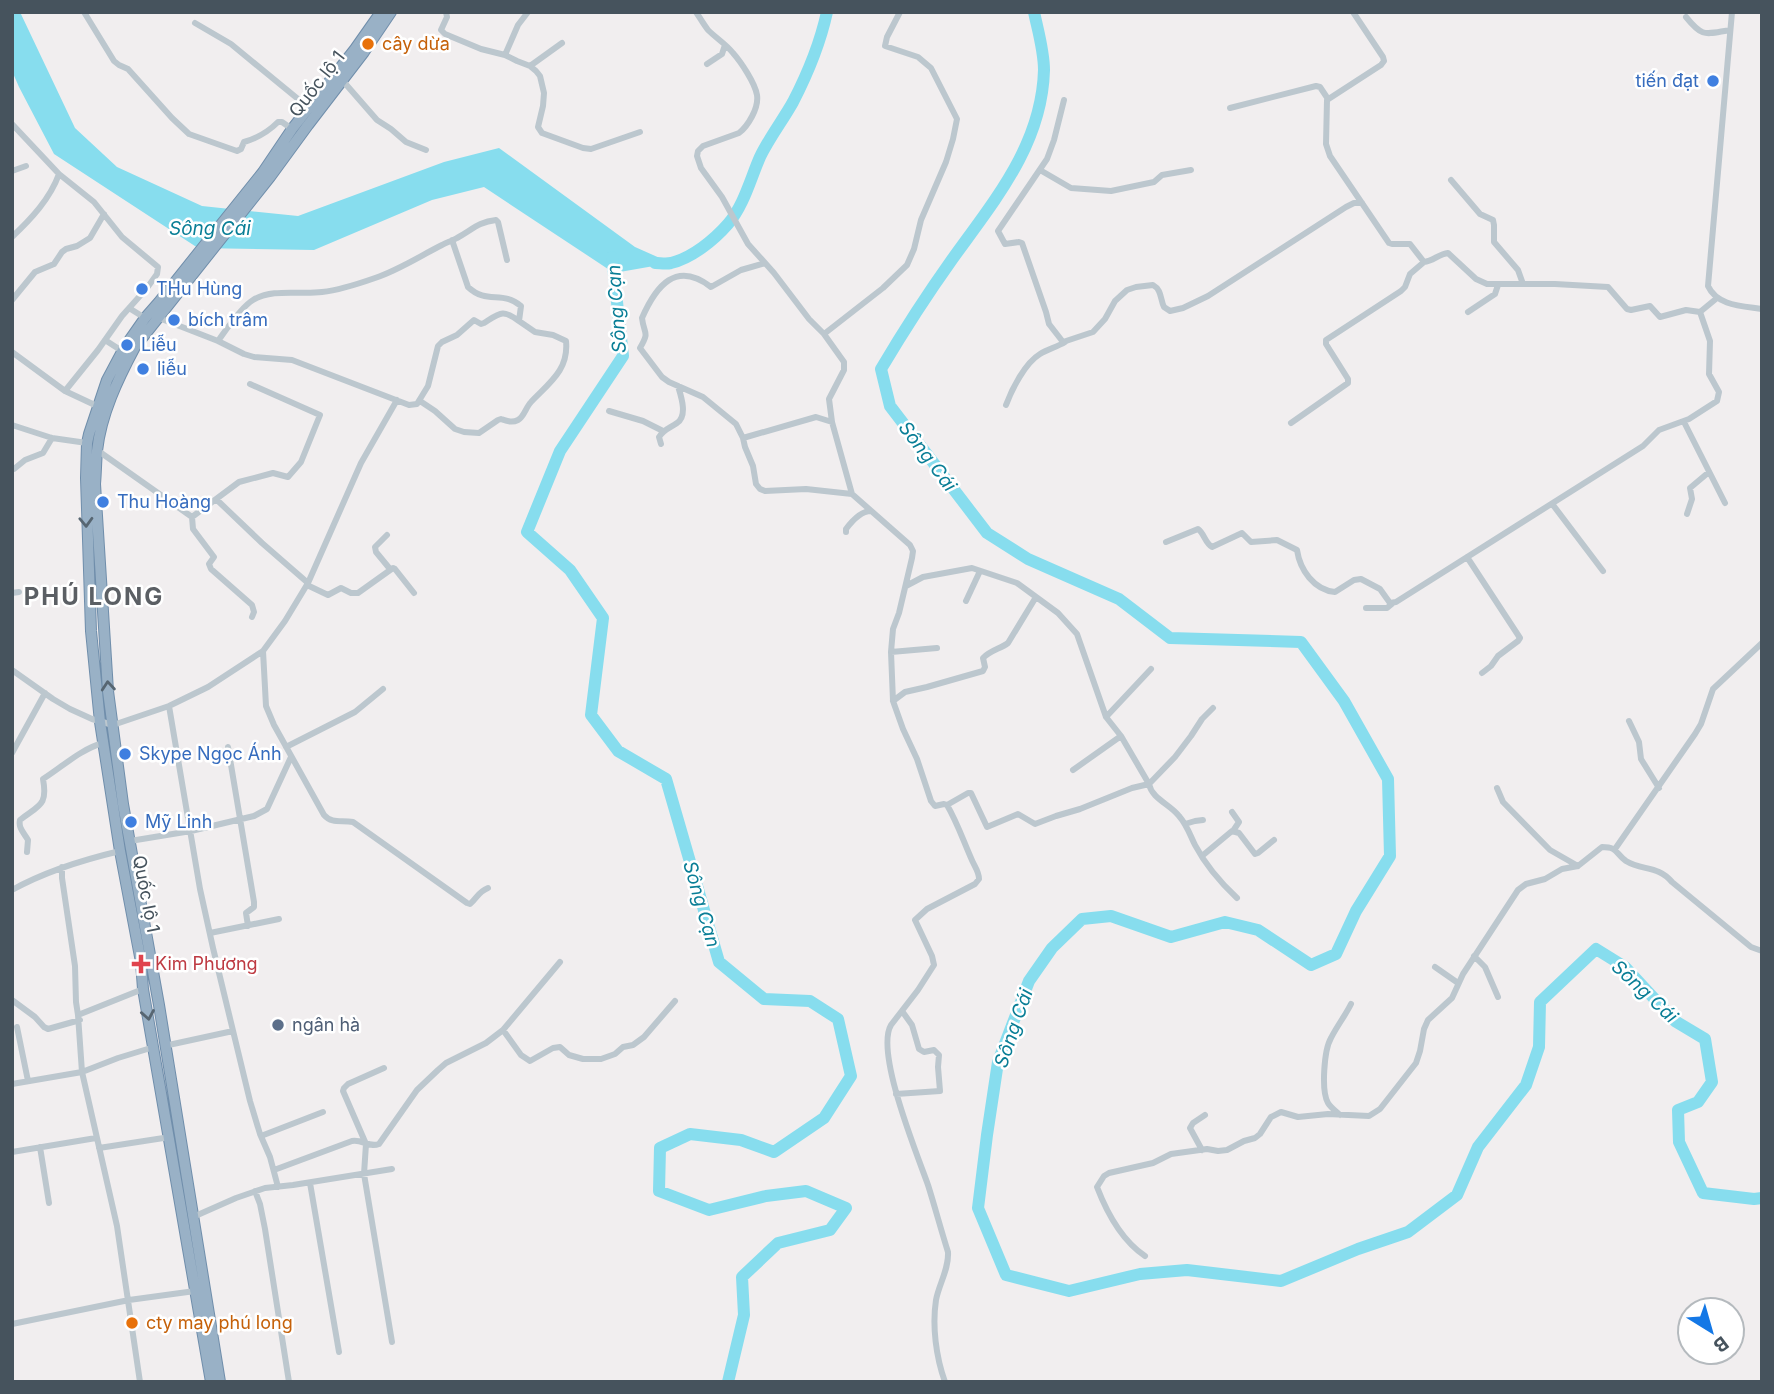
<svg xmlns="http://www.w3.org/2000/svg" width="1774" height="1394" viewBox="0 0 1774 1394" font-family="Inter,sans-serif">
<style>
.water{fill:#87ddee}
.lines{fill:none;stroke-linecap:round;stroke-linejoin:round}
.river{stroke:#87ddee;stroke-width:12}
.trunk-casing{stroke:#708eab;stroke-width:12}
.minor{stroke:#bcc7ce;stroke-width:6}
.trunk{stroke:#99b1c6;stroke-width:10}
.oneway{stroke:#576672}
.food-dot{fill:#e8710a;stroke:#fff;stroke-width:2.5}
.shop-dot{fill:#3f7fe0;stroke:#fff;stroke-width:2.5}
.health-dot{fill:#e0444e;stroke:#fff;stroke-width:2.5}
.service-dot{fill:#5c6f8a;stroke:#fff;stroke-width:2.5}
.labels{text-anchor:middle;stroke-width:5;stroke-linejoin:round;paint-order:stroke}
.food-label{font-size:18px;fill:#c56008;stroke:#fff;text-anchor:start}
.shop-label{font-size:18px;fill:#366cbe;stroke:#fff;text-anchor:start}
.street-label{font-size:18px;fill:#46535d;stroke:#fff}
.health-label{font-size:18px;fill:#be3a42;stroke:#fff;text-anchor:start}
.service-label{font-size:18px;fill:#4e5e75;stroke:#fff;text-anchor:start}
.water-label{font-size:19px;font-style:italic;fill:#097e96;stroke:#fff}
.district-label{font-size:24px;font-weight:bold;letter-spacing:2px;fill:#5b5f64;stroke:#fff}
</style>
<rect width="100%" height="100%" fill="#f1eeef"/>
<path class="water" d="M12,12H20L75,128L117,167L202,206L298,216L444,162L499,148L635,247L671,263L614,273L484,187L432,200L314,250L198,248L54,154L19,87L12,71Z"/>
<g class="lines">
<path class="river" d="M1034,12C1038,31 1044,51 1044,70C1042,146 993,202 951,261C926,296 903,332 881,369L890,406L987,533L1028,559L1119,599L1170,638L1301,642L1344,701L1388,779L1390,856L1356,911L1336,954L1311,965L1258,930L1225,922L1171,937L1111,916L1082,919L1052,948L1029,981L998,1062L987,1135L978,1208L1006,1275L1069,1291L1140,1274L1187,1270L1281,1281L1358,1249L1408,1232L1457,1195L1478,1147L1526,1085L1539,1047L1540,1002L1596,949L1625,967L1675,1021L1705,1039L1712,1082L1698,1102L1678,1110L1679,1142L1703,1193L1754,1199L1762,1198
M612,257L623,356L560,451L527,532L570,570L603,618L591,715L618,751L666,779L719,962L764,999L810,1001L838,1019L851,1076L824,1118L774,1152L741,1140L690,1134L660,1148L659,1191L709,1210L766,1196L806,1191L846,1208L830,1230L778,1243L742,1277L744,1315L728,1382
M655,263C660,263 666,264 671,263C692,258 714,240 728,224C744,205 750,180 760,157C769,138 783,120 793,102C808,73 820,44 827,12"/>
<defs>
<path id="trunk" d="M211,1382L143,989L141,962L120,851L100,722L91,631L86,478L87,443L89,434L107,380L124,348L145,318L159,302L263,172L292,129L355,49L381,12
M220,1382L159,1005L123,804L108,691L95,484C96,473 96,462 97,451C101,414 118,379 135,347L270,177L308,125L364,52L391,12"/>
</defs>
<use href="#trunk" class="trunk-casing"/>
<path class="minor" d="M84,12L114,61L119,65L128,69L172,118L189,134L237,151L241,149L244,142C258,138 268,132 278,122H282L292,129
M446,12L447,17L441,30L445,34L481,49L505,55L517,61L530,66L536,71L540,76L544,93L543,106L538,127L542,133L583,148L591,149L640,132
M696,12C700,18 704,25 708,30C716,38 726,44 733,53C741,62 755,83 757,95C759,108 748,126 739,133L703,146L698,151L697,156L701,168L722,197L748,244L774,273L809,319L824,334L844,362V370L829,399L832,422L852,494L910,545L913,551L912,558L899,613L893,629L891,652L893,701L903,729L917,759L931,801L935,806L944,804L947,805C957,822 963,840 971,858C974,866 979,871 979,879L975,884L927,909L915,920L932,956L934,965L918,990L891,1025C875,1052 917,1154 928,1185C935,1207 941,1230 948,1252C949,1269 939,1284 936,1300C932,1326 936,1357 945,1382
M1353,12L1383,57L1384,61L1381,65L1327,100L1326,144L1330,156L1389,243L1392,244H1410L1424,262C1433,261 1439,254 1448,253L1476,279L1487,284H1555L1608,287L1627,309L1631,310L1650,306L1660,317L1686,310L1700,312L1717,298
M1732,12L1708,286C1717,306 1743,306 1762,309
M1686,17C1703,38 1705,34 1730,30
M195,23L231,44L309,108
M505,55L518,25L528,12
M707,64L722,54L725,45
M530,66L562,43
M343,81L377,120L391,129L406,142L426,150
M1064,100L1054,140L1047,159L998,231L1005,244L1019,242L1022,243L1046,312L1049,324L1063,342L1093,332L1105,319L1115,301L1127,290L1136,287L1153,285C1162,290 1160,299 1164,307L1170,311L1183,308L1208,296L1346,207L1354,203H1362
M1230,108L1316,86L1320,87L1328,99
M12,124L59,174L94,202L122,237L158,267L157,274L147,288L122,316L98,350L65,391
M1040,170L1071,188L1111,191L1154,182L1162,175L1191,170
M12,171L26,166
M1451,180L1480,214L1493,220L1494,225V242L1518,270L1523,284
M12,237C31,219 50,199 59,174
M765,263L741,270L711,287C676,260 656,286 642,318C644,335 650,331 640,348L662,377L669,382L703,397L736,424L743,438L745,447L753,466L756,484L760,489L765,491L806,489L852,494
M12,300L35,272L54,264L62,252L66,249L77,246L90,238L104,214
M129,308L145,318
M1468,312L1495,294L1498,285
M159,318L218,341L244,354L254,357L292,360L409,405L417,404L428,386L438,346L442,342L457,335L474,320L481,324L484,323C500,313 503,309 519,321
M824,334L883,288L907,265L914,249L921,220L946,162L953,139L957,119L931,68L918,57L885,46L887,37L900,12
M105,340L122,351
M218,341C226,330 241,307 253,300C273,288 300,295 322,292C340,290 358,284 375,278C399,270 420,256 442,245C447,242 452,241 457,238C472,230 478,222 496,220L498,222L507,260
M12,352L65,391L97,406
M420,401L435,411L455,429L464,432L479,433L498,420L501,419C507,421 512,423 518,420C524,417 526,407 531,402C549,383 569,370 566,341L553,335L535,332L519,321L521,306C502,290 487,305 468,287L452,240
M1006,405C1012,389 1025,363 1040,354C1048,349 1057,347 1065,342
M609,411L643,421L663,431
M1684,422L1725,503
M1291,423L1348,383V379L1326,344V340L1401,291L1405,287L1410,274L1424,262
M12,425L52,438L87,443
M743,438L816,417L832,422
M661,444L659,437C664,429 670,428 677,423C688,416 681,396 678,386
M97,450L192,517L239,482L273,473L288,477L301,462L320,415L250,384
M12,468L14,469L25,460L43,453L52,438
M217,500L262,543L308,583
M1553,505L1603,571
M1687,514L1692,499L1690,488L1709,472
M192,517L193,529L214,557L209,564L211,569L252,605L254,612L252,617
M846,532V529C852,521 861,511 871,511
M387,535L375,547L376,552L390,569
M1166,542L1198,529C1204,533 1205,543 1212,547L1242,533L1251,542L1277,540L1297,550C1300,570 1314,590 1335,592L1354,580L1361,579L1380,589L1390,603L1396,602L1643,446L1659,430L1689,419L1717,401L1719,392L1709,374L1710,341L1700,312
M1467,557L1520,638L1518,641L1498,656L1491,666L1482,673
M307,585L328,595L341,588L351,593H358L393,568L395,569L414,593
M906,586L923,577L972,568L1017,583L1058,613L1077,634L1106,717L1121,736L1149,784C1152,799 1170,804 1179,816C1187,825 1190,835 1195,845C1205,864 1221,883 1237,898
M12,593L19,592
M966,601L980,571
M1366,608H1387L1393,603
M263,651L266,706L274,725L324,815C332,824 341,820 353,822L467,903L470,904C477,898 478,892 488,888
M891,652L937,648
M12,670L53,699L70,709L92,719L113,725L169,706L208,687L263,651L285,621L308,583L361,463L397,400
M893,701L905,692L927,687L983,671L985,667L983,658C991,650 1000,649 1008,643L1036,597
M169,706L200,889L213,948L250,1101L260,1134L270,1157L278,1187
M1106,717L1151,669
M1629,721L1639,742L1641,759L1659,788
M228,747L254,902V907L246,913L248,926
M286,747L355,712L383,689
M12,753L45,693
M1073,770L1121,736
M1497,788L1503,802L1550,850L1578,866
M947,805L968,793H971L987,827L1018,814L1035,824L1056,816L1080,809L1132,788L1149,784L1175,757L1191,736L1202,719L1213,708
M1232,812L1239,822L1233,831
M1185,824L1195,821L1203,820
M130,841L191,831L254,816L267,809L291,757
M1615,849L1695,734L1701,724L1713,689L1762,643
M27,852L28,840C24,833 18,828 20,820C39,805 48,806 43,779C62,767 81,749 103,743
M1202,856L1232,831L1239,833L1255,854L1258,853L1274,840
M62,867V878L75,966L76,1002L78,1015L143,989
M12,890C46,871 82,860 120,851
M210,933L279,919
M1474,956L1485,967L1498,997
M1435,967L1458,983
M12,1000L35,1017L44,1027L48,1029L80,1020
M78,1015L82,1072L117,1226L140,1382
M17,1027L28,1081
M503,1030L560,962
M164,1046L233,1031
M384,1068L348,1084L344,1088L343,1091L366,1144L364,1174L392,1342
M12,1084L82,1072L118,1058L154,1047
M896,1094L940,1091L938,1067L939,1055L934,1050L924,1052L919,1049L912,1025L902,1011
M1340,1115C1336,1111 1331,1108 1328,1103C1321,1091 1324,1050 1331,1038C1337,1026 1345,1016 1351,1004
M261,1136L323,1112
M40,1147L49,1203
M99,1148L170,1137
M1202,1150L1190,1128L1193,1123L1205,1115
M12,1152L96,1138
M274,1170L352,1141C362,1139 369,1148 379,1144L417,1090L438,1070L446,1063L486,1043L503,1030L521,1055L530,1061L553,1048L560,1047L569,1055L583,1059H601L615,1054L623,1047L633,1045L644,1037L675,1001
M310,1183L339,1352
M255,1191L260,1204L265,1229L289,1382
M193,1217L236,1198L265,1188L293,1185L392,1169
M1145,1256C1121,1240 1107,1213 1097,1187L1104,1176L1109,1173L1153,1163L1171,1154L1207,1149L1218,1151L1227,1150L1244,1141L1255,1138L1260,1134L1271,1117L1281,1112L1298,1117L1328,1114L1369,1116L1380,1109L1416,1063L1420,1051L1424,1029L1428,1020L1452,998L1463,974L1518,890L1526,884L1545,879L1562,869L1578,866L1602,847C1618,847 1615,853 1626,861C1642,871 1658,865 1672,882L1751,947L1762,951
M12,1324L129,1300L195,1291"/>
<use href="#trunk" class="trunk"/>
</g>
<defs><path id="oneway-chevron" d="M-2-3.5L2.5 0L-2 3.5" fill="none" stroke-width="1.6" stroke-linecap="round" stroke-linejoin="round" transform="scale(1.75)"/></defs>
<g class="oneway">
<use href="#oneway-chevron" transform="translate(86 522) rotate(88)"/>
<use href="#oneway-chevron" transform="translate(108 686) rotate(-95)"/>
<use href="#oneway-chevron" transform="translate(148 1015) rotate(80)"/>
</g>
<g class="food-dot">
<circle cx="368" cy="44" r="7"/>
<circle cx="132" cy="1323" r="7"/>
</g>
<g class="shop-dot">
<circle cx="1713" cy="81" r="7"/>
<circle cx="142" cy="289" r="7"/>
<circle cx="174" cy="320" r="7"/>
<circle cx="127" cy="345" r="7"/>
<circle cx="143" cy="369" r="7"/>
<circle cx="103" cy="502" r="7"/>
<circle cx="125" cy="754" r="7"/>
<circle cx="131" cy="822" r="7"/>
</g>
<path class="health-dot" d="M137.5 953.5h7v7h7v7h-7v7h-7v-7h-7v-7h7z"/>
<circle class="service-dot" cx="278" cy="1025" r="7"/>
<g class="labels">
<g class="food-label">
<text x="382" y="50">cây dừa</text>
<text x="146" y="1329">cty may phú long</text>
</g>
<g class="shop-label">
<text x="1699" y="87" text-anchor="end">tiến đạt</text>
<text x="156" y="295">THu Hùng</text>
<text x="188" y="326">bích trâm</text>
<text x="141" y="351">Liễu</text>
<text x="157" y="375">liễu</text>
<text x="117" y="508">Thu Hoàng</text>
<text x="139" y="760">Skype Ngọc Ánh</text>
<text x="145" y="828">Mỹ Linh</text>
</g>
<g class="street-label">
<text transform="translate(317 84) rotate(-52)" y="6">Quốc lộ 1</text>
<text transform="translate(146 894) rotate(79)" y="6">Quốc lộ 1</text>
</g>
<g class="health-label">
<text x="155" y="970">Kim Phương</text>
</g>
<g class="service-label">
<text x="292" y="1031">ngân hà</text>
</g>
<g class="water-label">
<text x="210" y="235">Sông Cái</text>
<text transform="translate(616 309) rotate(-94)" y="7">Sông Cạn</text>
<text transform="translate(928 456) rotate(53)" y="7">Sông Cái</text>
<text transform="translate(702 904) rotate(74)" y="7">Sông Cạn</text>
<text transform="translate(1645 991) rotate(43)" y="7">Sông Cái</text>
<text transform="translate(1013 1028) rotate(-71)" y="7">Sông Cái</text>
</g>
<g class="district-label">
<text x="94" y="605">PHÚ LONG</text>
</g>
</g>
<rect width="1774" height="1394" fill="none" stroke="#46535d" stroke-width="28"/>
<g transform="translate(1711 1331) rotate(143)"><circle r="33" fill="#ffffff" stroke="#b5babe" stroke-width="2"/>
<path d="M0-5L12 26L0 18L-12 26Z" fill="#1478e6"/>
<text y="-10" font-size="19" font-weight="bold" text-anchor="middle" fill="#46535d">B</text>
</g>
</svg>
